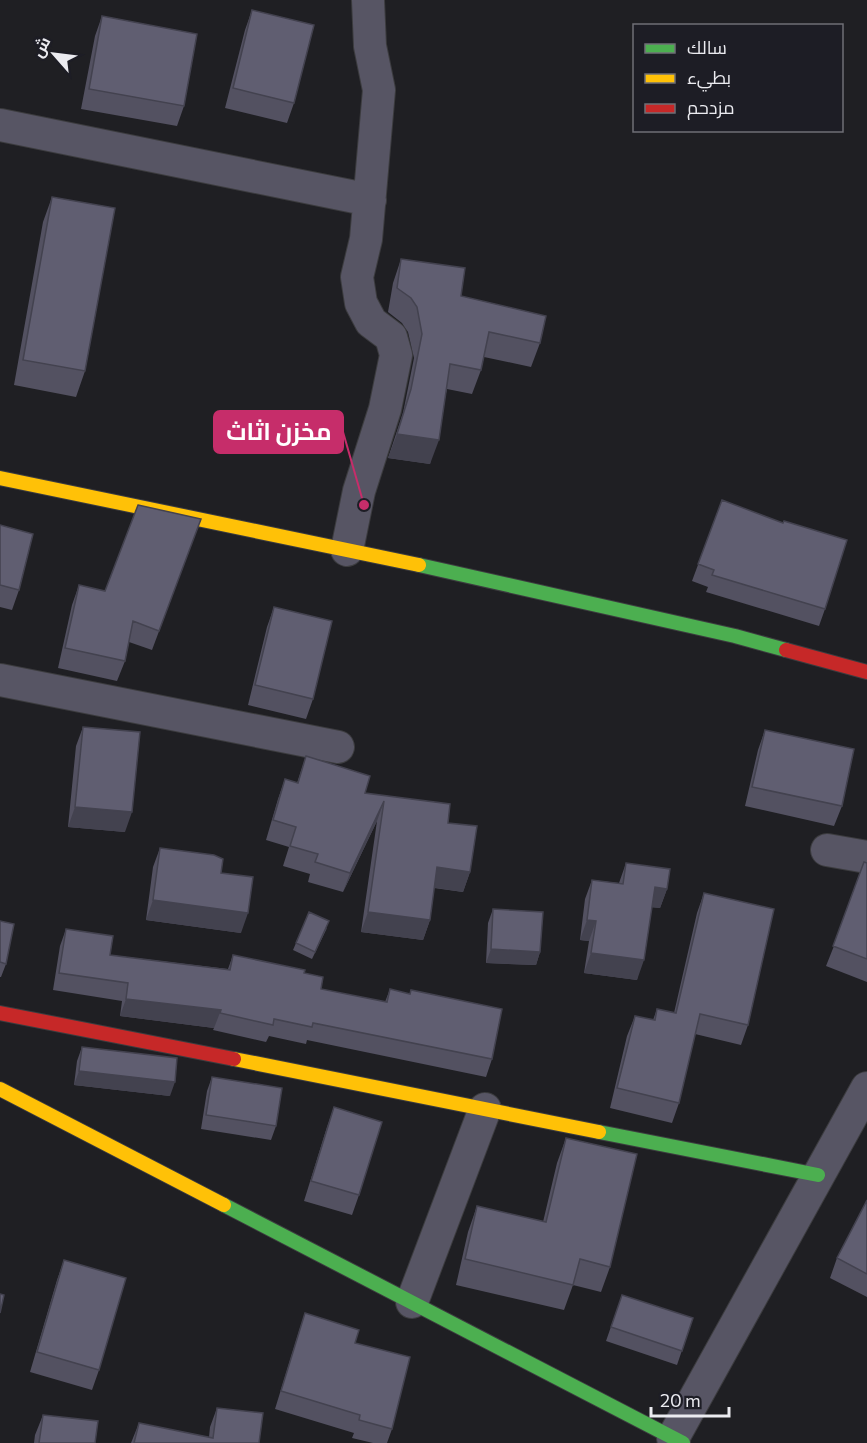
<svg xmlns="http://www.w3.org/2000/svg" width="867" height="1443" viewBox="0 0 867 1443" font-family="Commissioner,Cairo,sans-serif">
<style>
.lines{fill:none;stroke-linecap:round;stroke-linejoin:round}
.street-casing{stroke:#3c3c3f;stroke-width:34}
.fast-casing{stroke:#3c3c3f;stroke-width:16}
.slow-casing{stroke:#3c3c3f;stroke-width:16}
.jam-casing{stroke:#3c3c3f;stroke-width:16}
.street{stroke:#575564;stroke-width:32}
.fast{stroke:#4caf50;stroke-width:14}
.slow{stroke:#ffc107;stroke-width:14}
.jam{stroke:#c62828;stroke-width:14}
.wall{fill:#535161}
.shaded-wall{fill:#43424f}
.building{fill:#605e71;stroke:#43424f;stroke-width:1.5}
.leader{fill:none;stroke:#c62d6a;stroke-width:2}
.callout-dot{fill:#c62d6a;stroke:#1d1d25;stroke-width:2}
.callout{fill:#c62d6a;stroke:#c62d6a;stroke-width:2}
.callout-label{font-size:24px;text-anchor:middle;font-weight:bold;fill:#fff}
</style>
<rect width="100%" height="100%" fill="#1f1f23"/>
<g class="lines">
<defs>
<path id="street" d="M0,125L370,200
M347,550L359,491L385,409L396,355L391,337L371,322L361,303L357,277L366,239L379,90L370,46L368,0
M0,680L338,747
M827,850L867,857
M412,1302L485,1109
M673,1438L867,1088"/>
<path id="fast" d="M419,565L735,636L786,650
M599,1132L818,1175
M224,1205L683,1443"/>
<path id="slow" d="M0,478L419,565
M234,1059L599,1132
M0,1089L224,1205"/>
<path id="jam" d="M786,650L867,672
M0,1013L234,1059"/>
</defs>
<use href="#street" class="street-casing"/>
<use href="#fast" class="fast-casing"/>
<use href="#slow" class="slow-casing"/>
<use href="#jam" class="jam-casing"/>
<use href="#street" class="street"/>
<use href="#fast" class="fast"/>
<use href="#slow" class="slow"/>
<use href="#jam" class="jam"/>
</g>
<path class="wall" d="M252,10L294,103L287,123L225,108L245,30Z
M102,16L184,106L177,126L81,109L95,36Z
M52,197L85,371L76,397L14,385L43,222Z
M401,259L461,296L540,343L531,367L484,357L481,370L472,394L447,389L430,464L388,458L403,413L414,358L408,332L402,323L388,312L393,283Z
M722,500L783,523L825,609L819,626L706,592L708,587L692,581Z
M201,519L152,650L129,642L125,661L117,681L58,668L72,605L79,585L105,591Z
M0,525L19,590L12,610L0,607Z
M274,607L313,699L306,719L248,705L267,627Z
M83,727L125,832L68,827L76,746Z
M765,730L842,806L834,826L745,806L758,750Z
M306,756L365,793L448,823L470,872L463,892L434,888L430,920L423,940L361,932L377,821L343,892L308,882L310,874L283,866L289,847L266,840L278,799L285,779L297,783Z
M160,848L221,873L241,933L146,920L153,867Z
M626,863L667,889L660,908L652,907L637,980L584,973L589,941L580,940L585,899L592,880L619,883Z
M867,863V982L826,966Z
M704,893L748,1025L741,1045L695,1034L679,1103L672,1123L610,1108L627,1036L635,1016L653,1020L657,1009L674,1013L697,913Z
M493,909L540,952L536,965L486,963L488,923Z
M0,921L6,964L1,977H0Z
M327,928L312,959L293,950L296,943Z
M66,929L110,955L228,969L233,955L304,973L321,989L385,1002L390,989L492,1059L486,1077L307,1040L306,1044L269,1036L266,1042L213,1030L214,1028L120,1016L122,1001L53,990L60,946Z
M82,1047L170,1096L74,1085L77,1061Z
M212,1077L276,1126L271,1140L201,1129L207,1091Z
M334,1107L359,1195L352,1215L304,1201L327,1127Z
M566,1138L610,1267L601,1292L573,1285L564,1310L456,1285L468,1232L477,1206L543,1222L557,1163Z
M867,1200V1297L830,1278L837,1258Z
M64,1260L99,1370L92,1390L30,1372L57,1280Z
M622,1295L693,1318L677,1365L606,1341Z
M305,1313L355,1343L392,1429L387,1443H373L352,1438L354,1433L275,1409L299,1331Z
M217,1408L259,1443H131L139,1423L209,1437L210,1427Z
M43,1415L95,1443H34L35,1435Z"/>
<path class="shaded-wall" d="M397,434L439,440L430,464L388,458Z
M384,801L377,821L343,892L350,873Z
M75,807L132,812L125,832L68,827Z
M437,867L470,872L463,892L430,887Z
M655,887L667,889L660,908L647,907Z
M153,900L248,913L241,933L146,920Z
M368,912L430,920L423,940L361,932Z
M587,920L596,921L589,941L580,940Z
M491,949L540,952L536,965L486,963Z
M591,953L644,960L637,980L584,973Z
M126,999L221,1010L214,1028L120,1016Z
M79,1071L175,1082L170,1096L74,1085Z"/>
<path class="building" d="M252,10L314,25L294,103L233,88Z
M102,16L197,34L184,106L89,89Z
M52,197L115,208L85,371L23,360Z
M401,259L465,268L461,296L546,316L540,343L489,332L481,370L450,364L439,440L397,434L411,389L422,334L417,307L411,298L397,288Z
M722,500L783,523L784,521L847,540L825,609L712,575L714,570L698,564Z
M138,505L201,519L159,631L133,621L125,661L65,648L79,585L105,591Z
M0,525L33,534L19,590L0,585Z
M274,607L332,621L313,699L255,685Z
M83,727L140,732L132,812L75,807Z
M765,730L854,749L842,806L752,787Z
M306,756L370,776L365,793L450,804L448,823L477,826L470,872L437,867L430,920L368,912L384,801L350,873L315,862L318,854L290,846L296,827L273,820L285,779L298,783Z
M160,848L214,855L223,859L221,873L253,877L248,913L153,900Z
M864,862L867,863V959L833,946Z
M626,863L670,869L667,889L655,887L644,960L591,953L596,921L587,920L592,880L623,884Z
M704,893L774,909L748,1025L700,1014L679,1103L617,1088L635,1016L655,1020L657,1009L676,1013Z
M493,909L543,912L540,952L491,949Z
M309,912L329,921L315,952L296,943Z
M0,921L14,924L6,964L0,962Z
M66,929L113,936L110,955L230,970L233,955L305,970L304,973L323,977L321,989L387,1002L390,989L410,994L411,990L502,1009L492,1059L313,1023L312,1027L274,1019L273,1025L220,1013L221,1010L126,999L128,983L59,973Z
M82,1047L177,1058L175,1082L79,1071Z
M212,1077L282,1088L276,1126L206,1115Z
M334,1107L382,1122L359,1195L311,1181Z
M566,1138L637,1154L610,1267L580,1259L573,1285L465,1259L477,1206L546,1222Z
M867,1200V1274L837,1258Z
M64,1260L126,1278L99,1370L37,1352Z
M0,1294L4,1295L0,1313Z
M622,1295L693,1318L682,1351L611,1327Z
M305,1313L359,1330L355,1343L410,1357L392,1429L359,1420L360,1415L281,1391Z
M217,1408L263,1413L259,1443H134L139,1423L213,1438Z
M43,1415L98,1421L95,1443H39Z"/>
<path class="leader" d="M364 505L343 432"/>
<circle class="callout-dot" cx="364" cy="505" r="6"/>
<rect class="callout" x="214" y="411" width="129" height="42" rx="6"/>
<g class="callout-label">
<text x="279" y="440">مخزن اثاث</text>
</g>
<rect x="633" y="24" width="210" height="108" fill="#1d1d25" stroke="#6f6f76" stroke-width="1.5"/>
<rect x="645" y="44" width="30" height="9" fill="#4caf50" stroke="#6f6f76" stroke-width="1.5"/>
<text x="687" y="54" font-size="18" fill="#ebebf0">سالك</text>
<rect x="645" y="74" width="30" height="9" fill="#ffc107" stroke="#6f6f76" stroke-width="1.5"/>
<text x="687" y="84" font-size="18" fill="#ebebf0">بطيء</text>
<rect x="645" y="104" width="30" height="9" fill="#c62828" stroke="#6f6f76" stroke-width="1.5"/>
<text x="687" y="114" font-size="18" fill="#ebebf0">مزدحم</text>
<g transform="translate(54 54) rotate(298)" stroke="#1d1d25" stroke-width="4.5" paint-order="stroke">
<path d="M0-4.5L10 22L0 15L-10 22Z" fill="#ebebf0"/>
<text y="-9" font-size="16" font-weight="bold" text-anchor="middle" fill="#ebebf0">ش</text>
</g>
<path d="M651 1407v9h78v-9" fill="none" stroke="#ebebf0" stroke-width="3"/>
<text x="660" y="1407" font-size="18" fill="#ebebf0" stroke="#1d1d25" stroke-width="4.5" paint-order="stroke">20 m</text>
</svg>
